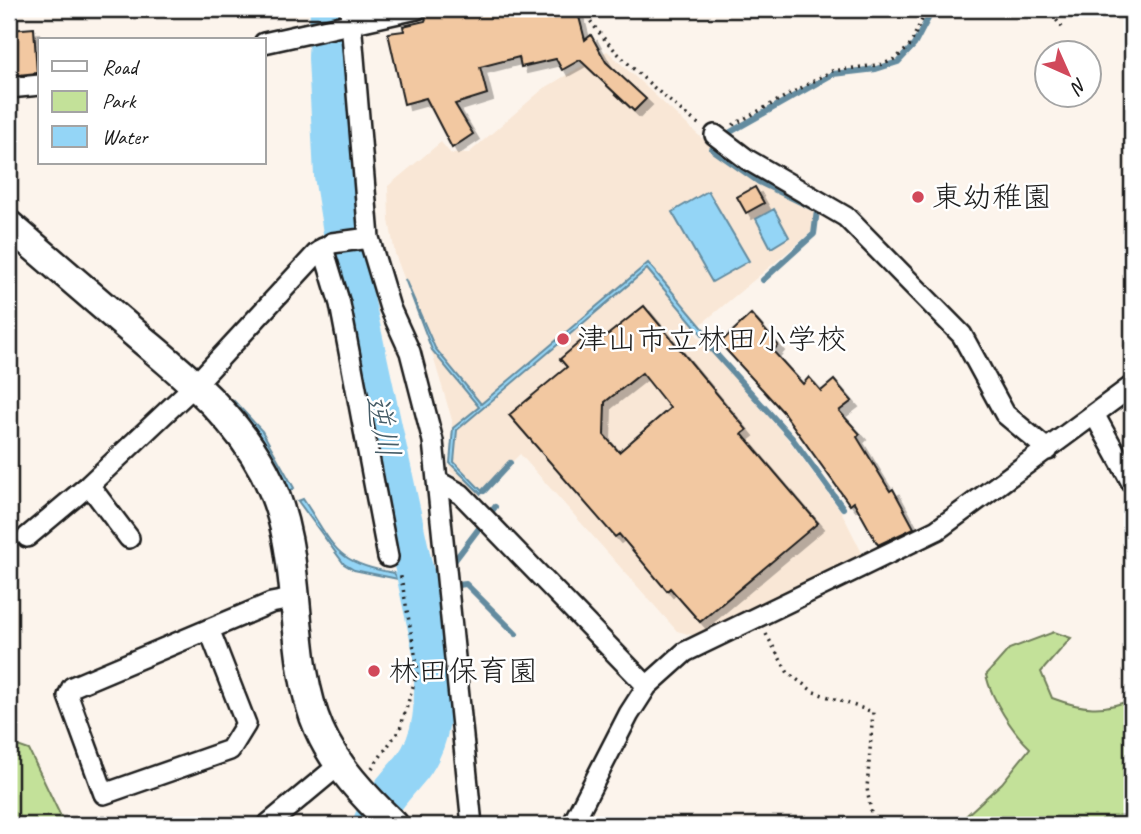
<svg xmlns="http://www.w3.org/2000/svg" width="1141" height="834" viewBox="0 0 1141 834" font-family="Caveat,'Klee One',sans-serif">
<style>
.built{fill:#f9e7d6}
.green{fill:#c3e199;stroke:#707e5a;stroke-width:2}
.water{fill:#94d5f6;stroke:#648b9f;stroke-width:2}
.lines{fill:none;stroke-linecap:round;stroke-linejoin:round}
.stream{stroke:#648b9f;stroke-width:6}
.river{stroke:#94d5f6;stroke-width:38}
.building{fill:#f2c8a1;stroke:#1c1c1c;stroke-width:2;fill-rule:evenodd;filter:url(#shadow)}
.street-casing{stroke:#1c1c1c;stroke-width:24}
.secondary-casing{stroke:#1c1c1c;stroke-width:33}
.path{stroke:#1c1c1c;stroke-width:3.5;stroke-dasharray:2 5;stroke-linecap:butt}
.street{stroke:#fff;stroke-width:19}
.secondary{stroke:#fff;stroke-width:28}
.poi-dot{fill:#d1495b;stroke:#fff;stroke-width:2.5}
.labels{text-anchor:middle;stroke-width:5;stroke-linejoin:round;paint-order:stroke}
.poi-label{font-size:30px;fill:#1c1c1c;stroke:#fff;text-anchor:start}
.water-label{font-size:32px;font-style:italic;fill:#465d68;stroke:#fff}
</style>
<defs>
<filter id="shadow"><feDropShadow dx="6" dy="6" stdDeviation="0" flood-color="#0004"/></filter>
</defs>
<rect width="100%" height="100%" fill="#fcf4ec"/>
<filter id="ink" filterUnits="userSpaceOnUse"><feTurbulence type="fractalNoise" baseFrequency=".0143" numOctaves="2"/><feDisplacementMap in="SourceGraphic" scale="14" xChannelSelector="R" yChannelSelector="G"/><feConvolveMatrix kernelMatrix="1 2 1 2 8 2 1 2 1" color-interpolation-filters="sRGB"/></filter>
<g filter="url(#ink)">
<path class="built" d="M607,51L708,144L758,176L817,205L815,229L693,331L788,439L841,511L865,559L829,578L807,582L695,636L677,631L520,454L478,496L450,471L452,420L432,353L395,254L389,220L388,186L441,142L451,154L469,153L543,89Z"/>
<path class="green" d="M1054,632L1071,638L1041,672L1052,698C1081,709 1104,712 1132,699V825H956L1002,783L1030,748C1012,731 992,700 986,675L1009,649Z
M9,743L29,750L65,825H9Z"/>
<path class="water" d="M708,191L749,261L712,282L672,212Z
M774,209L789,237L771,248L756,219Z
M648,263L707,333L704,337L647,269L457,430L454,462L483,492L481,494L450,463L453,428L479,407L432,350L405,279L435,348L481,404Z
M234,401L262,431L294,488L290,491L255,434L230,406Z
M303,499C335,547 334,563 394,573L398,579L354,570L344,564L298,501Z"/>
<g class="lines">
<path class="stream" d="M727,134L833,74L876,69L898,62L914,45L933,9
M712,149L759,182L817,210L814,234L763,280
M354,296L356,295
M708,340L707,344L792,438L843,508
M484,491L510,463
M452,564L495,507
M408,576L437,571
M458,585L466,584L516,634"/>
<path class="river" d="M329,9L327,58L333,175L346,257L433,656C433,695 437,734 412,767C396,786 380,802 371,825"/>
</g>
<path class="building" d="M458,9H577L585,40L591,35L606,62L646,99L634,111L580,60L562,70L556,59L521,67L519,57L480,67L487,94L455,104L473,134L452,148L426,98L404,104L388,33L404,31L403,26L425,21L427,15Z
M34,28L37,73L9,76L10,30Z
M755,187L764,203L746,213L737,197Z
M644,306L747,430L742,434L818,523L700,622L670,588L667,591L619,534L615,537L509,415L567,367L560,359L596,328L605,337ZM642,373L670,408L619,452L604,435L605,402Z
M751,314L778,345L773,351L803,384L809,377L821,391L834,380L852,401L839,411L860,434L857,437L890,491L893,489L914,528L878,545L854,502L850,505L783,412L720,343Z"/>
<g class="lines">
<defs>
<path id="street" d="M350,9L369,238L390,308L410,352L433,441L472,825
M264,43L417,9
M9,88L40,85
M715,135L748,160L846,217L962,335L1005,414L1048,450
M323,248L340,304L388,557
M1094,414L1132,483
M439,482L461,494L647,686
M89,485L129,538
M27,537L89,485L195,385L316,254L332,243L369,238
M209,629L246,724L230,750L104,794L68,696L72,687L271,603L297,598
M267,825L339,765
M572,825L629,714L647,686L685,652L937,530L1132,386"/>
<path id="secondary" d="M9,225C52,262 95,299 138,336C186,377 234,414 264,471C308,553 285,650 319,729C335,766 366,798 394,825"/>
</defs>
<use href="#street" class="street-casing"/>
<use href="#secondary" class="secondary-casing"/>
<path class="path" d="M584,9C595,39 672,105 700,125
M1048,9L1064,30
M733,125L832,71L884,64L896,58L909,47L927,9
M766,634L788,673L814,692L873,712L867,788L873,825
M372,768L400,729L418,670L400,572"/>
<use href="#street" class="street"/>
<use href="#secondary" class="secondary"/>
</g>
</g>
<g class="poi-dot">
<circle cx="918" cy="197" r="7"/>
<circle cx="563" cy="339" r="7"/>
<circle cx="374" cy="671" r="7"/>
</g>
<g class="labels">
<g class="poi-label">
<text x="932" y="207">東幼稚園</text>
<text x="577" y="349">津山市立林田小学校</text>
<text x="388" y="681">林田保育園</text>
</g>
<g class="water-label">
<text transform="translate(383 426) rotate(78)" y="11">逆川</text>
</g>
</g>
<rect width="1141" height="834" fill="none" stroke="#fff" stroke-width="35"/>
<rect x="18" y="18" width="1106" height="799" fill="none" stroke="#1c1c1c" stroke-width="2.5" filter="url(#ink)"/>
<rect x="38" y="38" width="228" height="126" fill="#ffffff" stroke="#a4a4a4" stroke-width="2"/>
<rect x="52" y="61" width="35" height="10" fill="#ffffff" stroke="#a4a4a4" stroke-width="2"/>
<text x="102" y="74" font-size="21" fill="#1c1c1c">Road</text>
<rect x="52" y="91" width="35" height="21" fill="#c3e199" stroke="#a4a4a4" stroke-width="2"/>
<text x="102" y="108" font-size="21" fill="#1c1c1c">Park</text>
<rect x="52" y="126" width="35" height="21" fill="#94d5f6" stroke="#a4a4a4" stroke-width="2"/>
<text x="102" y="144" font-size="21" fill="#1c1c1c">Water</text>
<g transform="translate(1068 74) rotate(135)"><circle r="33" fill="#ffffff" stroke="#a4a4a4" stroke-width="2"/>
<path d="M0-5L12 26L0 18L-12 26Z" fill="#d1495b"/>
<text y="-10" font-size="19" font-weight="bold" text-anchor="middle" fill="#1c1c1c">N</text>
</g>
</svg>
